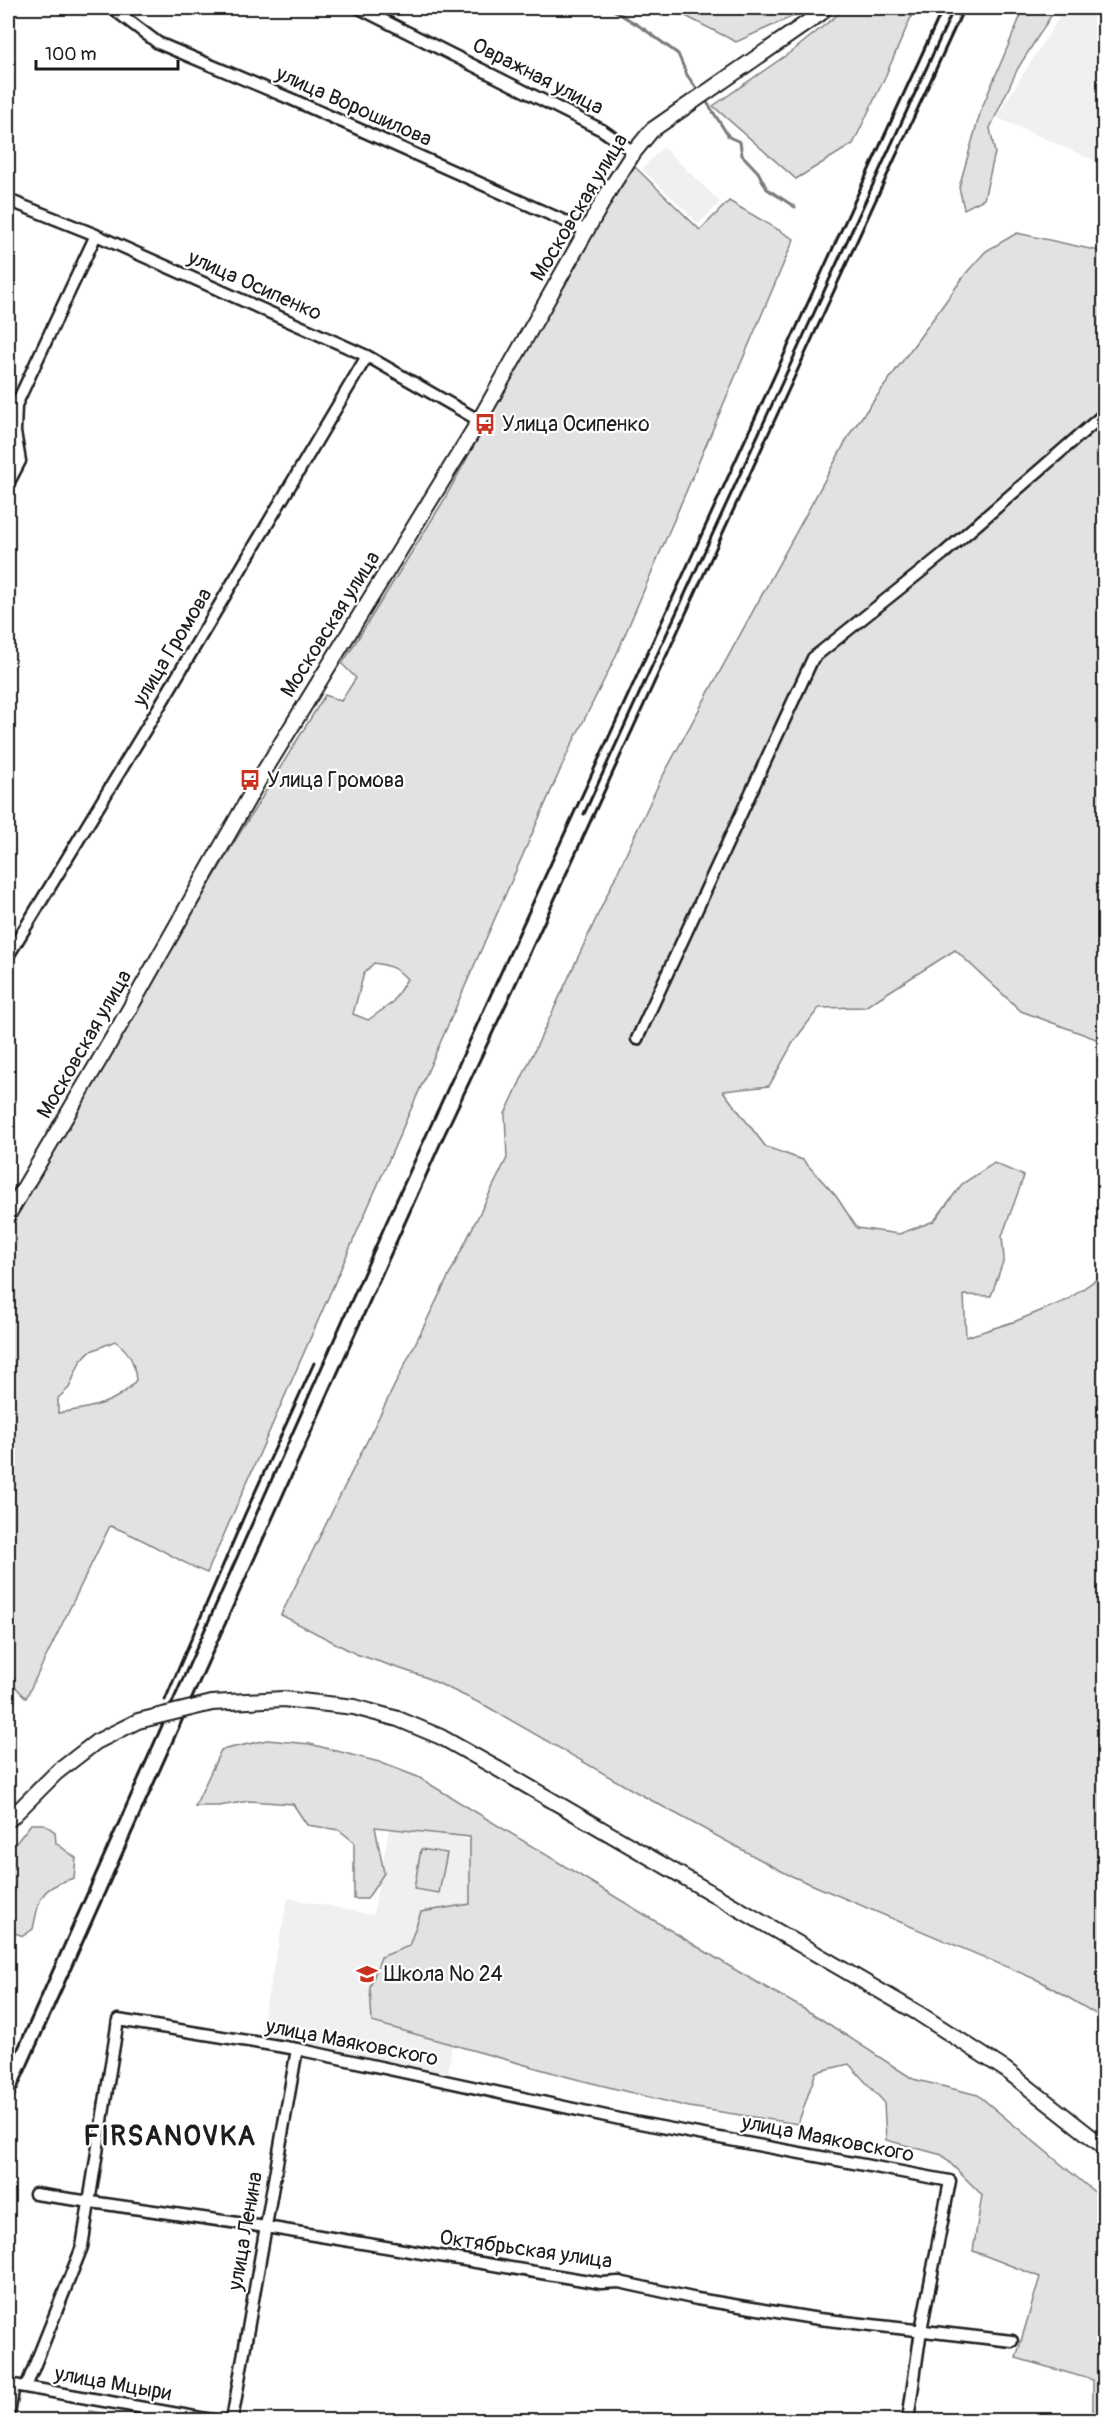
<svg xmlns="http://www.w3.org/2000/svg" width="1112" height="2428" viewBox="0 0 1112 2428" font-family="Pangolin,sans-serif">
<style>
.built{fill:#f0f0f0}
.green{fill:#e2e2e2;stroke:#7f7f7f;stroke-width:1.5;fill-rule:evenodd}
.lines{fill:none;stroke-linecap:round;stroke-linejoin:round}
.stream{stroke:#7a7a7a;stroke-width:3}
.street-casing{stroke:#1c1c1c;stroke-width:15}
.secondary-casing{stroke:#1c1c1c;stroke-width:18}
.street{stroke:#fff;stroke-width:10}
.secondary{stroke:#fff;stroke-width:14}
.rail{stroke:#1c1c1c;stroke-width:3}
.secondary-bridge-casing{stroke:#1c1c1c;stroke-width:18;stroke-linecap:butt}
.secondary-bridge{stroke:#fff;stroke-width:14}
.labels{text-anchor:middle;stroke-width:4.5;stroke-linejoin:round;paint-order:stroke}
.street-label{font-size:21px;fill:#1c1c1c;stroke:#fff}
.poi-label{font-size:21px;fill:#1c1c1c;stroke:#fff;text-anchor:start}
.district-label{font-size:27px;font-weight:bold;letter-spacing:1.5px;fill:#1c1c1c;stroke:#fff}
</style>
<rect width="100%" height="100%" fill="#fff"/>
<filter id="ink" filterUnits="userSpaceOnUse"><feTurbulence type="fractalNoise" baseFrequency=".0167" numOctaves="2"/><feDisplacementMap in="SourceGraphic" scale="12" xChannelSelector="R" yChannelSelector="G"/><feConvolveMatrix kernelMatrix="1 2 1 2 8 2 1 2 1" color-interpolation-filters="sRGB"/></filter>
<g filter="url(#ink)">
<path class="built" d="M1065,8H1104V165L996,117Z
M663,147L720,202L699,224L642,169Z
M390,1824L479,1842L448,2074L260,2033L288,1898L373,1915Z"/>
<path class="green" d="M670,8H807L798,14L736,42Z
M846,8H915L885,77L853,144L796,179L713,106L795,49Z
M1024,8H1056L1018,68L990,128L995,153L984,199L964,209L959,187L981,110Z
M633,165L700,230L729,201L794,239L615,658L569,750L207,1573C173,1559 145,1538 110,1526L26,1698L8,1679V1230L235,841L325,695L341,701L356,678L342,664L441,505L585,247ZM374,963C388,965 397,968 407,979L392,1003L368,1020L353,1014L364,973ZM115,1341C130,1352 134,1361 136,1380C119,1404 86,1409 58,1413V1398L69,1388L80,1362L89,1352Z
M1017,233L1104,252V1042L1021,1011L955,950L865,1007L819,1008L794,1041L769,1086L723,1091L766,1147L803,1160L836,1196L857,1228L899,1234L934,1221L962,1184L994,1163L1024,1176L1002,1236L1004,1259L991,1296L964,1295L966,1337L1016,1321L1067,1300L1104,1274V2019L1042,1982L787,1874L636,1792L486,1706L425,1677L356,1654L281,1615L507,1158L505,1114L660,781L851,432L967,272L986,251Z
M267,1740L310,1744L379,1762L418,1777L739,1972L818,2017L913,2079L978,2095L1104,2200V2420H1093V2380L1016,2358L1040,2277L973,2251L982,2195L942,2155L886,2140L884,2102L849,2064L816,2072L798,2124L689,2107L572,2078L372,2022L370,1987L381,1957L409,1946L421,1912L470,1904V1837L375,1827L384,1873L367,1899H354V1842L339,1830L307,1825L293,1804L249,1801L219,1806H195L221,1750Z
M31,1824H44L55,1832L56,1843L76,1858L74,1878C40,1888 40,1896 33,1929L23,1936L12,1932L8,1920V1853Z
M421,1849L447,1853L439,1893L414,1889Z
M90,2411L139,2420H88Z"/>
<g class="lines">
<path class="stream" d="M610,8L644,29L678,54L687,75L699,92
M705,99L729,137L740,142L742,155L758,172L767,189L795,207"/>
<defs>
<path id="street" d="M112,8L158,43L291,99L587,231
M359,8L602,130L634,152
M8,200L96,235L367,356L480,421
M8,484L20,461L15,432L16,405L96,235
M8,956L159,707L367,356
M637,1039L813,658L943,554L1104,414
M35,2194L266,2227L601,2283L619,2282L697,2299L819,2319L1012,2341
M8,2384L212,2420
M26,2387L82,2247L118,2020L297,2049L629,2121L950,2181L921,2330L908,2420
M8,2420L14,2385
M232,2420L297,2049"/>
<path id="secondary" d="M8,1215L126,1015L260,778L476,426L610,189L634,152L652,130L821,13L825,8
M498,1769L918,2013L1006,2070L1104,2147"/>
</defs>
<use href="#street" class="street-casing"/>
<use href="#secondary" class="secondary-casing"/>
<use href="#street" class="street"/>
<use href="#secondary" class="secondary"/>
<path class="rail" d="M584,814L954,8
M165,1700L245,1514L314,1363
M8,2071L386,1223L943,8
M8,2109L442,1140L518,979L964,8"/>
<defs>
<path id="secondary-bridge" d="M8,1821L56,1773L96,1742L138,1721L212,1703L283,1699L354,1707L398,1719L441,1737L498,1769"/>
</defs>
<use href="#secondary-bridge" class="secondary-bridge-casing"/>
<use href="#secondary-bridge" class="secondary-bridge"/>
</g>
</g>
<defs>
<symbol id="bus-bare" viewBox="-9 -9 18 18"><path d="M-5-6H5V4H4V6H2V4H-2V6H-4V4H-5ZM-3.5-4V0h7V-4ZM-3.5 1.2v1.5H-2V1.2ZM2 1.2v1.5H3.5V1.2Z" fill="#c8321e" stroke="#fff" stroke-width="2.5" paint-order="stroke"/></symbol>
<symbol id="school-bare" viewBox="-9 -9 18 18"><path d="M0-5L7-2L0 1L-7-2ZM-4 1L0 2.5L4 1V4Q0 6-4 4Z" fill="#c8321e" stroke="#fff" stroke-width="2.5" paint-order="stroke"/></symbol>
</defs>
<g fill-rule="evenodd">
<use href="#bus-bare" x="470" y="409" width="30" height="30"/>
<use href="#bus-bare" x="235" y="765" width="30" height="30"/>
<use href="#school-bare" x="352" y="1959" width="30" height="30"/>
</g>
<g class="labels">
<g class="street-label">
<text transform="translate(538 76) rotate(27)" y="7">Овражная улица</text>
<text transform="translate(354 106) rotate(24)" y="7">улица Ворошилова</text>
<text transform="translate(579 207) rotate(-59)" y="7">Московская улица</text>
<text transform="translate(255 285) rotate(24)" y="7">улица Осипенко</text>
<text transform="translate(330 624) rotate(-58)" y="7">Московская улица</text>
<text transform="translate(172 647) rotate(-59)" y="7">улица Громова</text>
<text transform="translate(84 1044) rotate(-60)" y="7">Московская улица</text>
<text transform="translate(352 2042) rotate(11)" y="7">улица Маяковского</text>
<text transform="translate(828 2138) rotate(11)" y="7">улица Маяковского</text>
<text transform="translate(245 2231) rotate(-80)" y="7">улица Ленина</text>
<text transform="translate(526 2249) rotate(8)" y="7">Октябрьская улица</text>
<text transform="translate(113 2383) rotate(10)" y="7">улица Мцыри</text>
</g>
<g class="poi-label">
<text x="502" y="431">Улица Осипенко</text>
<text x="267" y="787">Улица Громова</text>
<text x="384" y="1981">Школа № 24</text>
</g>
<g class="district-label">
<text x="170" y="2145">FIRSANOVKA</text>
</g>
</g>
<rect width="1112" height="2428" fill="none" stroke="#fff" stroke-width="30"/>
<rect x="15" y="15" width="1082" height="2398" fill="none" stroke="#1c1c1c" stroke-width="2" filter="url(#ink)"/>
<path d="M36 60v9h142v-9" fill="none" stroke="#1c1c1c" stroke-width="3"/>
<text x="45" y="60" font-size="18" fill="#1c1c1c" stroke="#ffffff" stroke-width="4.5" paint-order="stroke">100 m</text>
</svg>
